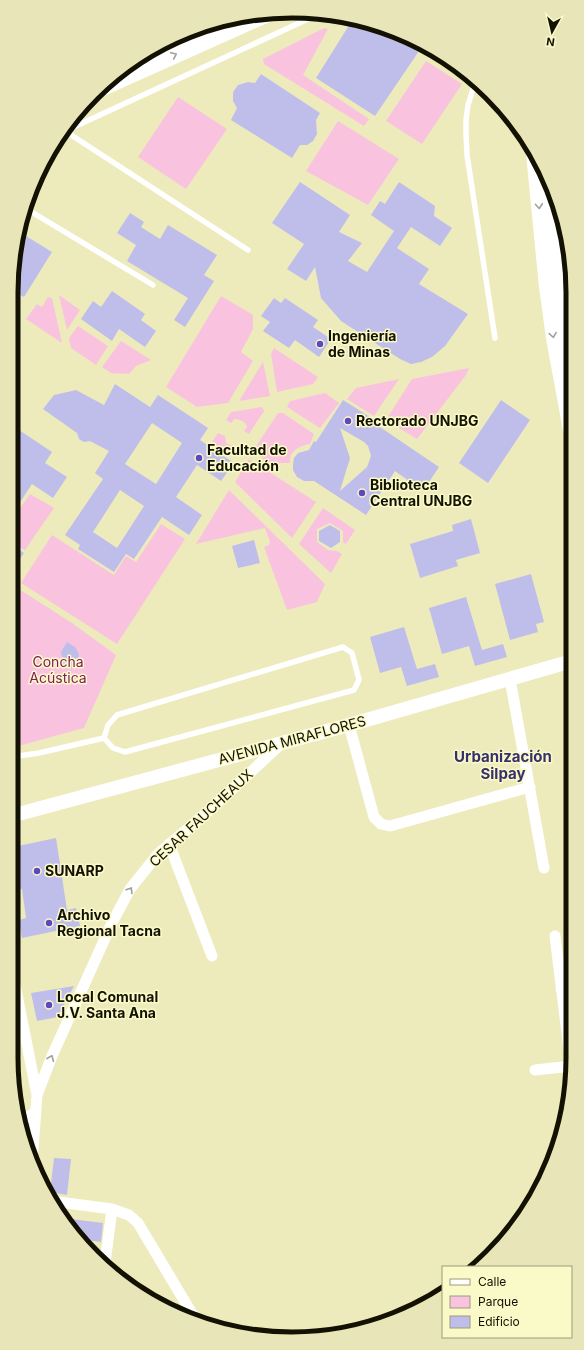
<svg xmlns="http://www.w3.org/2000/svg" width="584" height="1350" viewBox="0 0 584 1350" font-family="Inter,sans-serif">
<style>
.green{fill:#f9c3df}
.building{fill:#bfbeeb;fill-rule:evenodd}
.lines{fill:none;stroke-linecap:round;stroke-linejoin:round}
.service{stroke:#fff;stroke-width:5.5}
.minor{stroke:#fff;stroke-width:11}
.tertiary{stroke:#fff;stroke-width:14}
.secondary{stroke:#fff;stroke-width:16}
.trunk{stroke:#fff;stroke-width:18}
.rail{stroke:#6d6b4f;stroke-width:3;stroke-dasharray:6 3;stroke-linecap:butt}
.oneway{stroke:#a1a09a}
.poi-dot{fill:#5e48c1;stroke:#faf9c8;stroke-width:1.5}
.labels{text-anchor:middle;stroke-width:3;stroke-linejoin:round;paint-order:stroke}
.poi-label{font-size:14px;font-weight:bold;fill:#131102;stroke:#faf9c8;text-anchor:start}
.park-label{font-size:14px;fill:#801f5d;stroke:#faf9c8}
.street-label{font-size:14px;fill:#131102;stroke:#faf9c8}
.neighbourhood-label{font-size:15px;font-weight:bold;fill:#38306c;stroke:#faf9c8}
.rim{fill:none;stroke:#131102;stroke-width:5}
</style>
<rect width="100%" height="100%" fill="#edebbb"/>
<path class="green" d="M324,28L328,29L303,75L369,119L364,126L264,64L263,59Z
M426,61L462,84L422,144L386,121Z
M178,97L227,129L186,189L138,157Z
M338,121L399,159L368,205L306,171Z
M59,295L80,310L67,330Z
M221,296L253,315V329L241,352L253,361L228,403L197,407L166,387Z
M48,297L52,298L62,343L26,319L37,304L42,307Z
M78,326L108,346L96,365L71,348L69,338Z
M121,341L151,360L136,366L129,374L111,373L102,367Z
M274,348L318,377L313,384L277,392L271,354Z
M263,362L270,396L239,401Z
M469,368L466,375L417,439L386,420L412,379Z
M399,379L374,416L347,399L356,388Z
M325,393L339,403L320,428L287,407L290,401Z
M262,407L264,411L249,434L244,431L247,427C245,421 241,420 235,419L231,423L226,420L231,412Z
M278,413H283L314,434L310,444C299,446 289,451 290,463H270L253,451Z
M218,433L225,436L226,443C231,446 236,445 241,449L235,457L212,442Z
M249,459L316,502L292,538L235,482Z
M229,490L325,584L317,602L287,610L264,547L269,545L270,542L265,528L196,544Z
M30,494L54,508L25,550L11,542V521Z
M323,508L355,530L346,544L343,542V531L330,523L317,529V542L328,550L337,551L342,554L331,573L299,544Z
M161,524L185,539L117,644L21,583L52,535L114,575L126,556L136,562Z
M11,584L72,623L116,655L84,728L11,748Z"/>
<path class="building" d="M353,19L380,26L419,51L375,116L316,78Z
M261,74L320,113L316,120L317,134L313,141L307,145H300L292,158L231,120L237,108L233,101V92L238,85L248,82L255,83Z
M300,182L350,215L339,232L362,243L348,261L367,272L394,231L371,215L380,201L385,204L399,182L435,206L434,216L452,228L440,246L411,227L397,248L429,269L419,284L468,314L445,346L432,357L421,362L411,364L400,359L341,321L321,298L315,267L306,281L287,269L304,244L272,223Z
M130,213L144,222L141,227L160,239L168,225L217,255L204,275L214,281L185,327L174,320L188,298L127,261L136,245L117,233Z
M21,233L52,252L24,297L11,290Z
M112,291L145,314L141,320L156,331L145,347L119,329L112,341L81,319L93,301L101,307Z
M274,298L281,303L285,298L318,320L313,327L331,339L319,357L295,340L289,348L263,331L270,322L261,316Z
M115,384L150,407L158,395L208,428L200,440L234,463L221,481L197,465L176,497L202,515L189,535L162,517L134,559L126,554L114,572L78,549L80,545L65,535L103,479L95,473L109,451L90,441L84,442L79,439L77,433L43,409L54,395L76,390L104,405ZM152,423L182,443L156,484L125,464ZM120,490L144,506L117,548L93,532Z
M343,400L370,417L368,419L439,467L423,491L395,471L366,515L314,481H304L297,477L293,470V464L294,458L298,453L309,450L314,441L316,442ZM340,428L364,442L368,446L371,456L367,467L340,491L350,458Z
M501,400L530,420L488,483L459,463Z
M19,430L52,452L45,463L67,477L53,498L32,484L11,516V443Z
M471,519L480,553L456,560L458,566L420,578L410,544L453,531L452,525Z
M330,525L340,531V542L331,548L319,541V531Z
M254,540L260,563L238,568L232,546Z
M11,545L24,553L11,571Z
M531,574L544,622L536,624L538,632L510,640L495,584Z
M466,597L482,650L503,644L507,657L475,666L469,646L442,654L429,608Z
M404,627L417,669L435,664L439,677L407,686L401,667L380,673L370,637Z
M67,642L75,647L79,654L78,661L72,669L64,664L61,652Z
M56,838L67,910L76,908L80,926L22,938L19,920L26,918L22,889L16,888L12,854L20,851L18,846Z
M74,986L58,1017L37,1021L31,993Z
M54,1158L71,1159L67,1195L50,1192Z
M63,1218L103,1223L101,1242L78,1239Z"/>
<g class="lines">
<path class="service" d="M475,82L468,105L466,120V134L467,155L495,338
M65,131L248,250
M63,132L321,13
M25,208L153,285
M343,647L352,653L359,680L354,690L125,752L113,748L104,738L108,725L117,715Z
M11,757L39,753L104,738
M11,788L18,813"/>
<path class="minor" d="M510,679L544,868
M349,725L374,817L381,824L390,826L530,787
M169,844L212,956
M555,936L571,1066
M11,965L37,1095L32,1163
M561,989L573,988
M535,1070L572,1066
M37,1095L52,1056L111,925L130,889L158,854L212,808L282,743
M21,1121L36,1112
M51,1201L112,1209L129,1215L138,1223L194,1317
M105,1263L112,1209"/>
<path class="tertiary" d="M11,816L349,725L572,661"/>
<path class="secondary" d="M534,153L547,287L554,338L571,430
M551,190L565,311L571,344"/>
<path class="trunk" d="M100,88L270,12"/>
<path class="rail" d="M563,230L571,289"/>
</g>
<defs><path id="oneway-chevron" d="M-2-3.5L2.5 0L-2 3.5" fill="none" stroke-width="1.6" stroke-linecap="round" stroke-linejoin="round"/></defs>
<g class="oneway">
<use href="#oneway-chevron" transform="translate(174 55) rotate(-25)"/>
<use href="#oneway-chevron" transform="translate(539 206) rotate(85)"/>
<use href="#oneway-chevron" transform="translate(553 335) rotate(81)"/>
<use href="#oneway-chevron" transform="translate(130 890) rotate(-58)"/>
<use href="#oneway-chevron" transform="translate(51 1058) rotate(-68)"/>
</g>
<g class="poi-dot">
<circle cx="320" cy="344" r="4"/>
<circle cx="348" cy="421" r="4"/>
<circle cx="199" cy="458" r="4"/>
<circle cx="362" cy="493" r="4"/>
<circle cx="37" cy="871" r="4"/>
<circle cx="49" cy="923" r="4"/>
<circle cx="49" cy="1005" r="4"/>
</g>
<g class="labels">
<g class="poi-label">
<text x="328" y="341">Ingeniería<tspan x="328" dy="16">de Minas</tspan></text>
<text x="356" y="426">Rectorado UNJBG</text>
<text x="207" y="455">Facultad de<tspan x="207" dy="16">Educación</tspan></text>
<text x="370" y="490">Biblioteca<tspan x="370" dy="16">Central UNJBG</tspan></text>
<text x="45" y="876">SUNARP</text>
<text x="57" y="920">Archivo<tspan x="57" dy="16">Regional Tacna</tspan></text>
<text x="57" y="1002">Local Comunal<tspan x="57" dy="16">J.V. Santa Ana</tspan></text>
</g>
<g class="park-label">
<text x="58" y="667">Concha<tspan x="58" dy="16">Acústica</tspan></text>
</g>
<g class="street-label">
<text transform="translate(292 740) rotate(-15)" y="5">AVENIDA MIRAFLORES</text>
<text transform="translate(201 818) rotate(-43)" y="5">CESAR FAUCHEAUX</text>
</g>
<g class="neighbourhood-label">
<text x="503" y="762">Urbanización<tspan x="503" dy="17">Silpay</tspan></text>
</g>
</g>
<path d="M0 0H584V1350H0ZM292 18H292A274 274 0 0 1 566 292V1058A274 274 0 0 1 292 1332H292A274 274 0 0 1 18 1058V292A274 274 0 0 1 292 18Z" fill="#e8e6b8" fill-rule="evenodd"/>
<path class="rim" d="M292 18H292A274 274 0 0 1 566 292V1058A274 274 0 0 1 292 1332H292A274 274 0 0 1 18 1058V292A274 274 0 0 1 292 18Z"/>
<rect x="442" y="1266" width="130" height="72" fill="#faf9c8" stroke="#9e9c79"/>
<rect x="450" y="1279" width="20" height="6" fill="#ffffff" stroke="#9e9c79"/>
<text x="478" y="1286" font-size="12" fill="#131102">Calle</text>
<rect x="450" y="1296" width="20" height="12" fill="#f9c3df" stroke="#9e9c79"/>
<text x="478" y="1306" font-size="12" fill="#131102">Parque</text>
<rect x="450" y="1316" width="20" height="12" fill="#bfbeeb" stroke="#9e9c79"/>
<text x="478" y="1326" font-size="12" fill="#131102">Edificio</text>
<g transform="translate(552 32) rotate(188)" stroke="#faf9c8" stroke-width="3" paint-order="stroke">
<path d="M0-3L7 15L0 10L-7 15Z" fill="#131102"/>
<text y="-6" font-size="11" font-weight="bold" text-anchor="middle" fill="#131102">N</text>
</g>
</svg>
